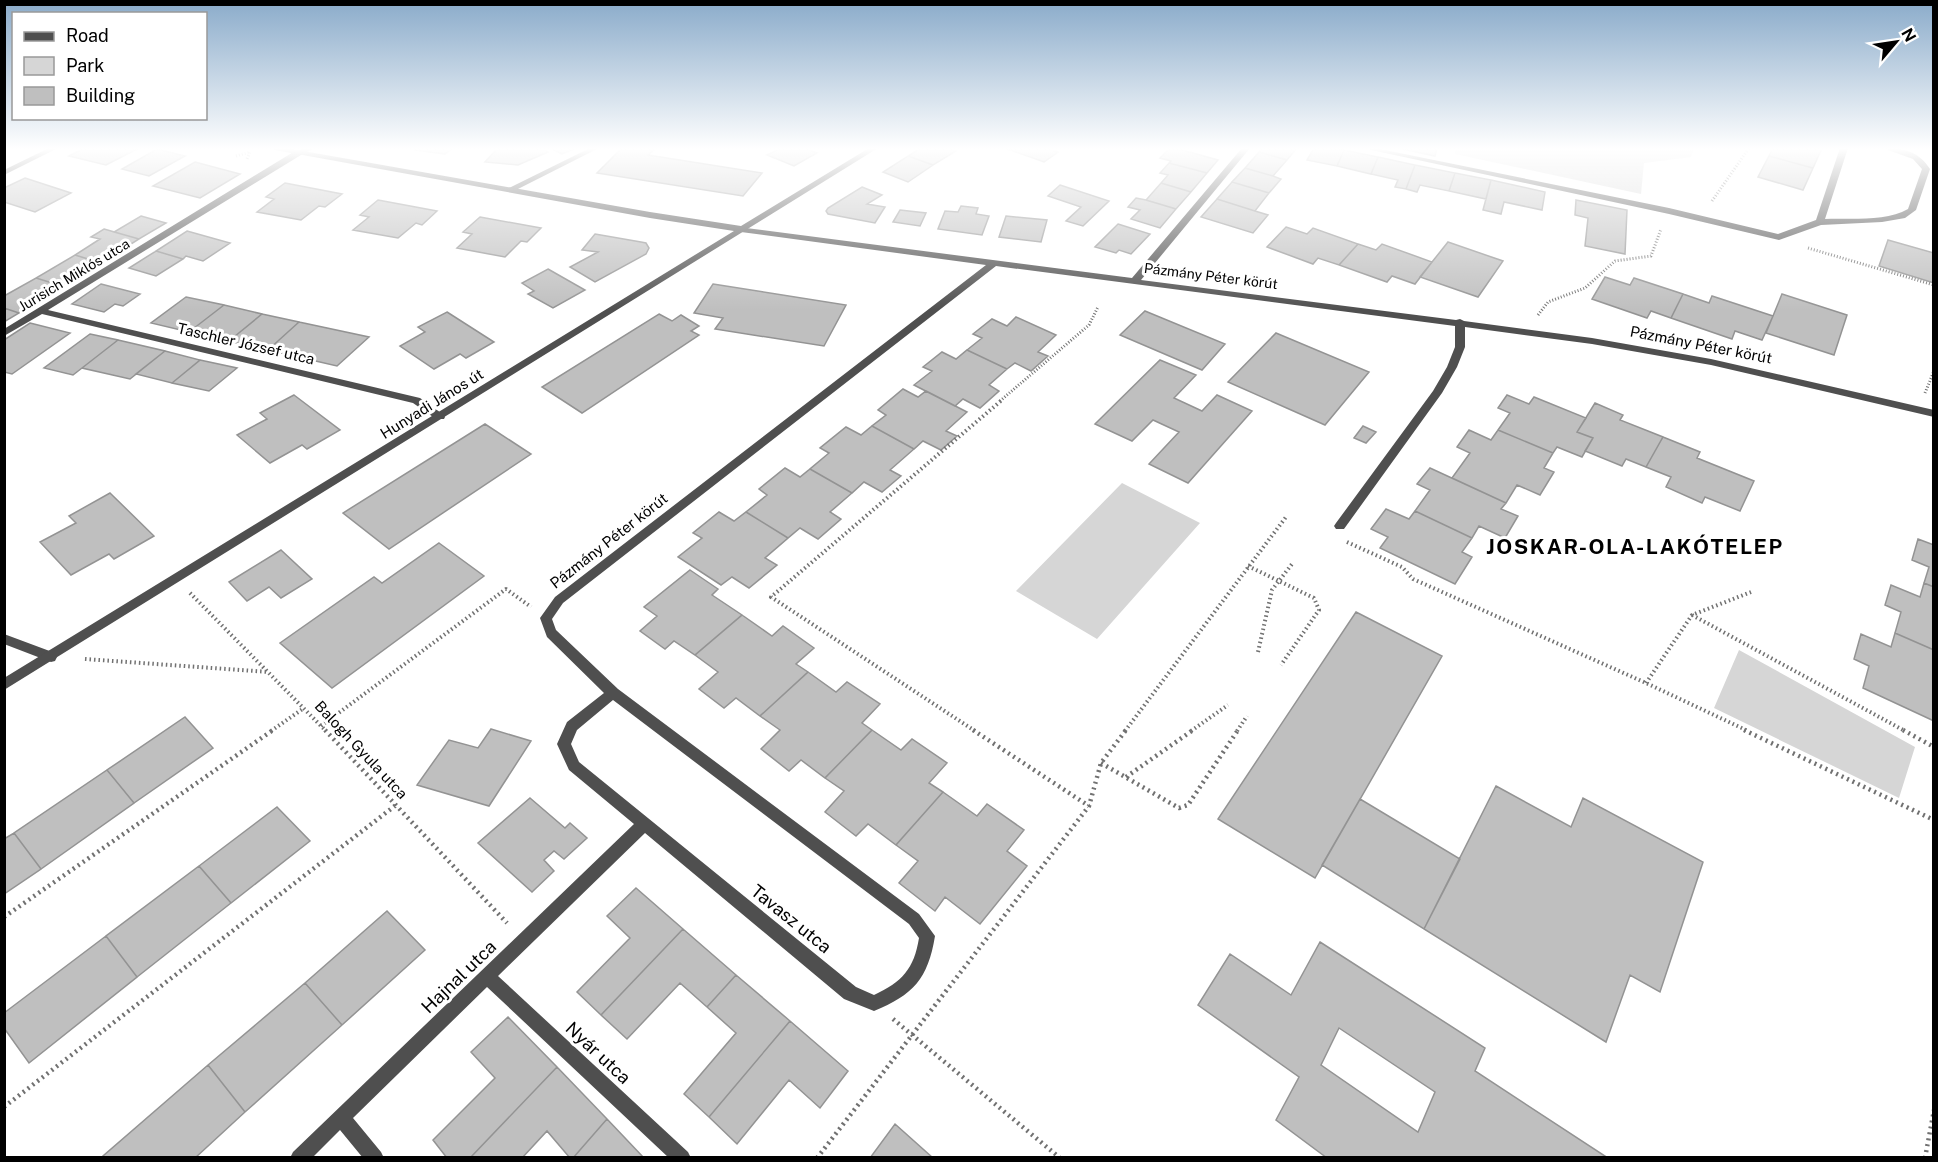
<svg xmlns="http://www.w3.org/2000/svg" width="1938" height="1162" viewBox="0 0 1938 1162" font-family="'Public Sans',sans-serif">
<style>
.green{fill:#d6d6d6}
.building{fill:#bfbfbf;stroke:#939393;stroke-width:1.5;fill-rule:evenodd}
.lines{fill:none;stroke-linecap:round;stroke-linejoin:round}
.path-far2{stroke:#717171;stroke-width:3;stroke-dasharray:1 2;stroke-linecap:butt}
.path-far1{stroke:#717171;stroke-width:4;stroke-dasharray:1.5 3;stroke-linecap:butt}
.path{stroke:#717171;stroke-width:4.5;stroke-dasharray:2 4;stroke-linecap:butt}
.minor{fill:#4f4f4f;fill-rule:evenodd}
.tertiary{fill:#4f4f4f;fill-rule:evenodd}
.labels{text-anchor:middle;stroke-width:6;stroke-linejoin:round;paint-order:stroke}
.far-street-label{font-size:14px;fill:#000;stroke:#fff}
.street-label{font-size:15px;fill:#000;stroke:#fff}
.near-street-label{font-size:18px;fill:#000;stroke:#fff}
.district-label{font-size:21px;font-weight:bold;letter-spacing:1.5px;fill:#000;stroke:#fff}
</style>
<rect width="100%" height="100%" fill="#fff"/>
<path class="green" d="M1455,148H1694L1691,157L1644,163L1641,194L1455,154Z
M1122,483L1200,523L1097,639L1016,591Z
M1739,650L1915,747L1899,798L1714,708Z"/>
<path class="building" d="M84,148H139L106,165L69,156Z
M418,148H453L445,154L415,150Z
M498,148H542L548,152L518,165L485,162Z
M550,148H576L562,154Z
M622,148H656L648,155L762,173L743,196L597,173Z
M781,148H804L817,153L794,166L767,155Z
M921,148H947L956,151L933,165L908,156Z
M1005,148H1045L1058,152L1044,162Z
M1170,148H1175L1218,160L1207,173L1169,163L1171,161L1160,158Z
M1263,148H1297L1287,160L1259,152Z
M1314,148H1334L1344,150L1337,166L1307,160Z
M1398,148H1437L1435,156Z
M1773,148H1822L1813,168L1769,156Z
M157,149L185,156L149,176L122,169Z
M1344,150L1378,157L1371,174L1337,166Z
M1259,152L1287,160L1273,176L1245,168Z
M908,156L933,165L908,182L883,172Z
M1769,156L1813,168L1803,190L1758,177Z
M1378,157L1415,165L1406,189L1395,187L1398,180L1371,174Z
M195,162L240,174L200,198L153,186Z
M1169,163L1207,173L1191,192L1161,183L1168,175L1160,173Z
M1415,165L1455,173L1449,191L1420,185L1417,192L1406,189Z
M1245,168L1273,176L1281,179L1269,193L1232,182Z
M1455,173L1491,180L1486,199L1449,191Z
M25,178L71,193L35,212L4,202V188Z
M1491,180L1545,192L1542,210L1504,202L1501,214L1483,210Z
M1232,182L1269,193L1255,211L1217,199Z
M285,183L342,194L325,207L319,206L301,220L257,212L274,199L266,197Z
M1161,183L1191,192L1176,209L1146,200Z
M1060,185L1109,201L1083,226L1066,221L1081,207L1048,196Z
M862,187L882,195L867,204L885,207L875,223L828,214L826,211L828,208Z
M1136,198L1146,200L1176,209L1160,228L1131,219L1140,210L1128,207Z
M1217,199L1255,211L1268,215L1253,233L1201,217Z
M378,200L437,211L422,225L416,223L398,238L353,230L369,217L360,215Z
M1576,200L1627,210L1625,254L1585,246L1588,218L1575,215Z
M961,206L978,208L976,214L989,216L982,235L938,229L945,211L958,212Z
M900,210L926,213L920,226L893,222Z
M141,216L166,223L139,239L114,232Z
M1006,216L1047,220L1041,242L999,237Z
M480,217L541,228L527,242L521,241L505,257L457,248L472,234L463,232Z
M1118,224L1150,234L1131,254L1119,250L1116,253L1095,247Z
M1286,227L1307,234L1313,228L1358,244L1339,265L1318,258L1313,264L1267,247Z
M104,229L139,239L101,263L75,255L100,239L91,237Z
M187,231L230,243L203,261L186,256L183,259L156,251Z
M595,234L641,242L646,243L649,248L646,254L595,282L570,267L598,252L582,250Z
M1888,240L1934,253V283L1879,266Z
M1448,242L1503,261L1478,297L1420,277Z
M1358,244L1376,250L1382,244L1432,262L1415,284L1392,276L1387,282L1339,265Z
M156,251L183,259L156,276L129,268Z
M75,255L101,263L62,286L36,278Z
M548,269L585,290L553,308L528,294L534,291L522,283Z
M1605,277L1630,285L1634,278L1683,294L1671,318L1651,311L1647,318L1592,299Z
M36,278L62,286L19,313L4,308V296Z
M101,284L140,294L123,306L115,304L104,312L72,304Z
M713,284L846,305L824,346L715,329L723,318L694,313Z
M1683,294L1709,303L1712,296L1773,316L1762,340L1735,331L1732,339L1671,318Z
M1782,294L1847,315L1834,355L1766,333Z
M186,297L224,305L189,332L151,323Z
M224,305L262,314L229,341L189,332Z
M4,308L19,313L4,322Z
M1145,311L1225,344L1202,370L1120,335Z
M447,312L494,342L466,358L460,354L434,369L400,346L425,332L418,327Z
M262,314L299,322L268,350L229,341Z
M659,314L672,321L681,315L699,326L691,331L699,335L582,413L542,387Z
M1016,317L1056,335L1038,352L1048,356L1031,371L1015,363L1007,369L967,350L982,338L973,334L992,319L1007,326Z
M299,322L369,337L337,366L268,350Z
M30,323L70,333L12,374L4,372V340Z
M1276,333L1369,372L1325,425L1228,382Z
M90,334L118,340L73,375L44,368Z
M118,340L165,351L130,379L82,368Z
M967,350L1007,369L989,385L999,391L980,408L963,399L955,406L914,385L932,371L923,367L942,352L956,359Z
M165,351L200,360L172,383L136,374Z
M200,360L237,368L209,391L172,383Z
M1160,360L1196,375L1174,398L1202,411L1217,395L1252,411L1188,483L1149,464L1179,432L1153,420L1132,441L1095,424Z
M903,389L918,397L926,391L967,412L946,431L957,436L941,450L923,441L914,449L872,426L886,415L878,410Z
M294,395L340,430L307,449L302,445L270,463L237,435L267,419L260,413Z
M1507,395L1529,404L1534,397L1586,418L1577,432L1593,438L1582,457L1557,447L1553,453L1498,430L1510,413L1498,408Z
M1595,403L1623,415L1620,420L1663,437L1646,467L1626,459L1622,466L1585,451L1593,438L1577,432Z
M485,424L531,454L389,549L343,513Z
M872,426L914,449L890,470L901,476L882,492L864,482L852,493L810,469L829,453L820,448L846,427L861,435Z
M1363,426L1376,432L1366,443L1354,438Z
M1469,430L1491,440L1498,430L1553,453L1544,468L1554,472L1540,495L1517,485L1506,503L1452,478L1470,453L1457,447Z
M1663,437L1700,452L1697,458L1754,481L1740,511L1705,497L1702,503L1666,487L1671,477L1646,467Z
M785,468L800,477L810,469L852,493L830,512L841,519L818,539L800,528L788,538L746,512L767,495L759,489Z
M1430,468L1506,503L1501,509L1518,516L1505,538L1479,526L1472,538L1415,511L1430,490L1417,484Z
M110,493L154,536L114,559L109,554L71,575L40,542L76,523L69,516Z
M1386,509L1409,519L1415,511L1472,538L1462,552L1472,557L1455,584L1380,548L1388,537L1371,529Z
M719,512L734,521L746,512L788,538L765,558L777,565L749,588L732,577L721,585L678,557L702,538L693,533Z
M1918,539L1934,545V587L1924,583L1929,567L1912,560Z
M439,543L484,576L332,688L280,643L374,577L382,583Z
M281,550L312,579L281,598L269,587L247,601L229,582Z
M690,570L718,589L712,595L742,615L695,655L674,641L665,649L640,631L657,616L644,607Z
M1924,583L1934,587V650L1895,633L1901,612L1885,605L1891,585L1920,597Z
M1356,612L1442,656L1315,878L1218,819Z
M742,615L772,636L783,626L814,648L796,664L808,672L760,716L736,698L724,708L699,689L718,672L695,655Z
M1895,633L1934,650V721L1863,688L1869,666L1854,659L1861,634L1891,647Z
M808,672L836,692L847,682L880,704L862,723L872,730L825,778L801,760L789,771L761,749L780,730L760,716Z
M185,717L213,748L134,803L107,770Z
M491,729L531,741L489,806L417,785L449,740L478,748Z
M872,730L901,750L912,739L947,763L929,783L943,792L896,845L868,824L856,836L825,812L844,791L825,778Z
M107,770L134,803L41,869L14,833Z
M1496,786L1571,827L1583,798L1703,862L1660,992L1630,975L1606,1042L1424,929Z
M943,792L977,816L987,804L1024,830L1007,851L1027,866L980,924L945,897L935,911L899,883L918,861L896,845Z
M530,798L565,828L570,823L587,838L564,859L554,851L544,860L554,871L532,892L478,843Z
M1360,799L1460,859L1424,929L1322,865Z
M277,807L310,841L231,903L199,866Z
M14,833L41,869L4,894V839Z
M199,866L231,903L137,977L106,936Z
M636,888L683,929L601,1015L577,992L630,938L607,916Z
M387,911L425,950L342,1025L305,983Z
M683,929L736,975L707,1007L680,983L627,1039L601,1015Z
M106,936L137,977L29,1063L4,1028V1013Z
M1320,942L1485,1048L1475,1071L1608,1158H1327L1276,1120L1299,1077L1198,1005L1230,954L1291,995ZM1339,1028L1435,1092L1418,1132L1321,1065Z
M736,975L790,1021L709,1117L684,1094L736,1033L707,1007Z
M305,983L342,1025L245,1112L208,1065Z
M508,1017L557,1067L470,1158H447L433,1140L495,1078L471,1052Z
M790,1021L848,1071L820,1108L789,1080L737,1144L709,1117Z
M208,1065L245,1112L195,1158H104L103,1156Z
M557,1067L607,1119L573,1158H570L547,1131L522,1158H470Z
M607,1119L644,1158H573Z
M895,1124L933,1158H870Z"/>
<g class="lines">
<path class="path-far2" d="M236,156L250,152L247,159
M1712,201L1749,148
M1808,248L1934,285
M1538,315L1548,302L1585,288L1615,261L1651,256L1661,229
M1925,393L1934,371
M1000,401L1089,325L1098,307"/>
<path class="path-far1" d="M1347,542L1402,567L1413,579L1646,683L1748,731
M1248,566L1314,598L1319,610L1281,665
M190,593L326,731
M1692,615L1905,731
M1258,652L1272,590L1292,564
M85,659L269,672
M1646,683L1692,615L1751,592
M321,726L506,589L531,607
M271,731L304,708
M975,731L771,597L1002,400
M1125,731L1286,517
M1191,731L1228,705
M1237,731L1247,716"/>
<path class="path" d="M325,730L507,923
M973,730L1089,806
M1744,730L1934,820
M1903,730L1934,747
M1101,763L1179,808L1188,805L1238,730
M1126,777L1193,730
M4,917L273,730
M893,1019L1060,1158
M4,1107L396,805
M817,1158L1089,806L1101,763L1126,730
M1925,1158L1934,1110"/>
<path class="minor" d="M49,148H58L4,175V170Z
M305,148H315L301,155L48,310L420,398L444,415L445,417L444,419H436L413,403L42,314L4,336V329L295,151Z
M590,148H599L512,192L505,190Z
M1242,148H1250L1141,280L1456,320L1460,319L1464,321L1592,338L1711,359L1934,410V417L1711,365L1592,344L1465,327V347L1457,367L1442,393L1344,529H1336L1334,526L1336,523L1433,391L1447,367L1455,347V326L996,266L563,603L552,619L556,630L618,689L919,914L935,936C928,979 913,995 874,1011L844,999L645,833L498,976L688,1152L691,1158H669L487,987L353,1118L381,1152L384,1158H363L340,1130L312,1158H290L293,1152L634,824L569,770L557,744L567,722L604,693L547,637L540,618L555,597L986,265L741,232L737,229L738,227L1132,278ZM613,700L909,924L919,938C914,969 902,982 874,995L856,987L579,762L571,744L577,730Z
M1362,148H1375L1669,208L1778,234L1816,220L1840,148H1848L1825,219C1851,218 1886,222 1908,209L1922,169L1913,159L1888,150L1887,148C1905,148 1920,153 1930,169L1916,210L1905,218L1882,222L1821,225L1779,240L1669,214Z
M4,634L55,653L57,657L55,661L51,662L4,644Z"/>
<path class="tertiary" d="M271,148H286L650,212L741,226L869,148H878L4,690V678L734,231L650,218L275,150Z"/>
</g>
<linearGradient id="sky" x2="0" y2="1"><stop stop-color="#8aabca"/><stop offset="0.48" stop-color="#fff"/><stop offset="1" stop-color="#fff" stop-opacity="0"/></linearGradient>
<rect width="1938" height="310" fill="url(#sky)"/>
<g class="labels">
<g class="far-street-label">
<text transform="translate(74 275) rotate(-31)" y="5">Jurisich Miklós utca</text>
<text transform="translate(1211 276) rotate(7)" y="5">Pázmány Péter körút</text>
</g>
<g class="street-label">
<text transform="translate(246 344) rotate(13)" y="5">Taschler József utca</text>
<text transform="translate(1701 345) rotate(11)" y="5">Pázmány Péter körút</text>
<text transform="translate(432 404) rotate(-32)" y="5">Hunyadi János út</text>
<text transform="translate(609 541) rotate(-38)" y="5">Pázmány Péter körút</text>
<text transform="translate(361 750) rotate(47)" y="5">Balogh Gyula utca</text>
</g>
<g class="near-street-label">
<text transform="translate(791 919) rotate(39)" y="6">Tavasz utca</text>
<text transform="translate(459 977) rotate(-44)" y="6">Hajnal utca</text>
<text transform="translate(598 1053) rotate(43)" y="6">Nyár utca</text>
</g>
<g class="district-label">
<text x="1635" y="554">JOSKAR-OLA-LAKÓTELEP</text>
</g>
</g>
<rect width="1938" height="1162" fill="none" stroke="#000000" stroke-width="12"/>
<rect x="12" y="12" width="195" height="108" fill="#ffffff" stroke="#999999" stroke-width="1.5"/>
<rect x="24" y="32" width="30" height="9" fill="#4f4f4f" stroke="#999999" stroke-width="1.5"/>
<text x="66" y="42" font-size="18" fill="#000000">Road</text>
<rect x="24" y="57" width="30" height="18" fill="#d6d6d6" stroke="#999999" stroke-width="1.5"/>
<text x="66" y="72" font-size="18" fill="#000000">Park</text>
<rect x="24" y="87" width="30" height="18" fill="#bfbfbf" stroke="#999999" stroke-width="1.5"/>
<text x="66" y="102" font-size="18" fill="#000000">Building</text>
<g transform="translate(1896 42) rotate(61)" stroke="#ffffff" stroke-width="4.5" paint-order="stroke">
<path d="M0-4.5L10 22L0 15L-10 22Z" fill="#000000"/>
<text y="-9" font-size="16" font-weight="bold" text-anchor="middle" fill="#000000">N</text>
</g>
</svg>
